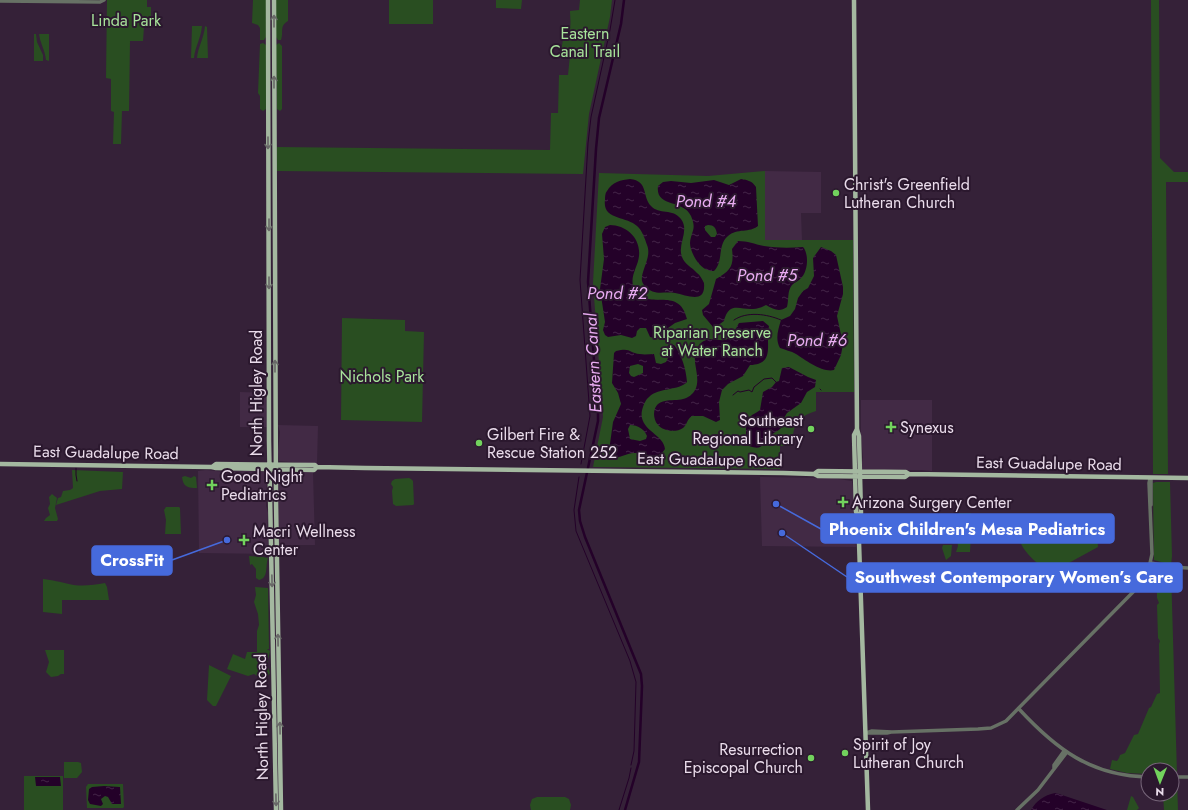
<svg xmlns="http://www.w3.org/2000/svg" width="1188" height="810" viewBox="0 0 1188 810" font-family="Jost,sans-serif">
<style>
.built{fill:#422a45}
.park{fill:#294e21}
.water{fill:url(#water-ripples);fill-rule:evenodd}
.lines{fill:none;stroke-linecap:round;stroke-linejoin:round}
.stream{stroke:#240129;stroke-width:1}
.canal{stroke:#240129;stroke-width:2.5}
.minor{stroke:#677165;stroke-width:3.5}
.major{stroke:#a4b8a0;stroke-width:4.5}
.oneway{stroke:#686867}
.poi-dot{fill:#72d25d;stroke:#2b182e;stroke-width:1.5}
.labels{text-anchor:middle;stroke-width:4;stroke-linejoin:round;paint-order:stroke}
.park-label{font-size:16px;fill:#a8e49b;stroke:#2b182e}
.poi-label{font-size:16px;fill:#eadceb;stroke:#2b182e;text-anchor:start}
.street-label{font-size:16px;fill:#eadceb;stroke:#2b182e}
.water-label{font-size:17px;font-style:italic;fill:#e9acf2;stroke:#2b182e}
.leader{fill:none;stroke:#466adc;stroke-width:1.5}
.callout-dot{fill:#466adc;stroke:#2b182e;stroke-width:1.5}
.callout{fill:#466adc;stroke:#466adc;stroke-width:1.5}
.callout-label{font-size:17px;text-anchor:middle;font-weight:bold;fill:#fff}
</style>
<defs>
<pattern id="water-ripples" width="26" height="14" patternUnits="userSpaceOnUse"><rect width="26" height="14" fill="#240129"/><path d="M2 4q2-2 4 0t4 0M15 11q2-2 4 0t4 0" fill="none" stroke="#442548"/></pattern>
</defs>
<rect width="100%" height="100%" fill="#352138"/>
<path class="built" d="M765,171L821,172V213H801L802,240H765Z
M240,392L266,393L267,427H240Z
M861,400H932V471L921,470H863L861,467L863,457L861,437Z
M278,425L318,426L317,464L279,461L278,451L280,432Z
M206,470L226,472L245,471L264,472L267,474L266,506L268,513L267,531L269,554L199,553L198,471Z
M281,471L313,472L315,545H279L278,476Z
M760,477L832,478L852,481L854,495L853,504L856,547L762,546Z"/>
<path class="park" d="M107,0H147V7H151V24L146,22L144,27L143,41H130L129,111H122L121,144H113L114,112L111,111V79L106,78Z
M253,0H266V37L264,40H260V28L258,25L252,23Z
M276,0H288V21C279,26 284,32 281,40H278L276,37Z
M389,0H433V24H389Z
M496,0H522L521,9L496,8Z
M580,0H612L610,17L589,114L583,174L277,171V147L550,150L551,113H558L559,75H568L570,55L566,50H561L564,35C573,32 570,19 570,11L579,10Z
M1151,0H1159L1160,158L1174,172H1188V182H1166L1168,474H1153Z
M192,26H202C201,38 195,47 194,58H191Z
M205,26L207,27L208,58H197C198,47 204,38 205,26Z
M34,34H36L37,42L43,55V61H34Z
M39,34H49V61L46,60C45,50 40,43 39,34Z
M263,43L266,45V109L263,111L260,109V96L258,93L260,44Z
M279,43L282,46V109L280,111L277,109L276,45Z
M765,171V240H853L854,392H816V411C796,417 793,426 792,446H780V469L593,467L603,417L593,283L599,173L708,176Z
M342,318L405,320V331L424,332L422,422L341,420Z
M72,470L123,472L122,489L100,491L56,505L58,498L61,497L63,491L70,490L73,488Z
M185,476L191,478L194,476L196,477L197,488C188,488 183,487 182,477Z
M409,478L411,479L413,481L414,504L413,505L396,506L393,504L392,491L393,487L391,484L392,481L395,479Z
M1156,482H1170L1172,556L1171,565L1154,560L1153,487V483Z
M52,494L57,498L55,508L58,519L57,521H44L46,518L50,515L48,508L50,504L49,497Z
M166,507H179L180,508L181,534H165L166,520L164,510Z
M957,513H971V525L969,526L963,525L958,526L956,525Z
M1018,531L1045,532L1053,536L1070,535L1077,532L1097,531L1098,547L1065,565L1053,576C1039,564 1018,551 1018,531Z
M958,532H969L971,534L970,552H956L958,546L956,534Z
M943,545H952L951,556L946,560L942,548Z
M249,556L263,557L268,558C265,566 269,578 259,580L256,578V569L252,564L250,565Z
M1153,566L1171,570L1177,774H1172V770H1148V774L1127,773L1110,769L1112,760L1117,761L1119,758L1120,755L1125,753L1134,735L1138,734L1149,708L1151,707L1157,694L1160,693L1159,644L1160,641L1158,638L1157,605L1159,603L1157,598V577H1151L1149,575Z
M43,579C53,580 60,582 69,584C81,587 93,585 105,583L107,587L109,600H62V614L43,612Z
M255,587L268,588L269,649H267L270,651L267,664L270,673L268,676H257L254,674L248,676L227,669L233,654L245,659L247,652H257V631L259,625L258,614L254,602L256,595Z
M45,650H64V674H61L58,676L51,677L46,672L49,662Z
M209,665L231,676L216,706H213L207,700Z
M64,762H78L81,763L82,772L77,778H64Z
M24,776H63V810H24Z
M1172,780H1177L1178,810H1164L1163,794H1172Z
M88,784H123L124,807L123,808H87L86,787Z
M1131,796L1133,797L1139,808L1137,810H1127Z
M537,797H565L569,799L571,805L570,810H531L530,805L532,799Z"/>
<path class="water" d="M630,179C649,181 642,197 651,206C659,215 673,208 681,219C690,231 677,244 682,257C685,265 692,267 697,273C700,275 702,279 704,283C706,305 687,295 675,293C662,291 655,297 644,285C636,276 653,259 647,245C645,239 642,230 637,226C627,216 602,220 605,200C605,197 605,193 607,191C612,182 621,180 630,179Z
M741,179C748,180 752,181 756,187L758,226C750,233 737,228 728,236C717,245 724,261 714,271C712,271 710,271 708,270C699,268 690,252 690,243C691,231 697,230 691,216C683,199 655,208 658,186L663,182L671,181L691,183L714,180L729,185ZM708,225C714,225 716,228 717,234L715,237H711L705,230V226Z
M610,225C626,225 641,238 639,256C638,267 629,277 634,288C646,313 679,284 687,319L675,323L654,338L650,337L646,328H640L637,331L636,336L632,338L621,335L608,337L605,335L603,330L605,322L600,289L604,259L602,234L605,227Z
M738,241C748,241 754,244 764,246C777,248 789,248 803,247C809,254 808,270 802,277C799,281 795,282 792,285C787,291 789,300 787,307C780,312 774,310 766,305C762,307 758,309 753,309C740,310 729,301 724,321L717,326L713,327L703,315L702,310L709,304L716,279C731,270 734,266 732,249Z
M821,247L831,251L836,255L843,287V294L837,316L843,344L841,355L834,370C823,373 805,360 796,354C791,351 785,350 780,348C775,339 778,330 781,320L790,316L795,309L798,298L803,291L808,288L814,276L813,258Z
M763,321L769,326C765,344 776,364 750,365L743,376L728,384L722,390L719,402L720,420L716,422L703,416H692C687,419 687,425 683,428C676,433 663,431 658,425C655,422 654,417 654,414C655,396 673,402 683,399C688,398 693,394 695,390C702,377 690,360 697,348C707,331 721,345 729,338C733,335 736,328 739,323Z
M669,345H674C682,355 686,369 687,382C679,391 659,387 649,397C646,399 644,404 643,407C635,430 664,433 665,449C657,462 646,452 634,453C626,453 620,459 612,457L609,451L613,422L621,404L618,393L612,383L614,353L616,351C631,347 629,353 640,354C645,355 649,354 654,354L656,363L661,364L666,362L668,358L662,349ZM638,364L643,366V373L634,377L631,376L629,373L630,366ZM630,425C638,425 644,429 647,436L646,439L640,441L630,439L628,429Z
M789,367L808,377L816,380L815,387L807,392L801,403L787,413L784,418L782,427C779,431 774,432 770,436C762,444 763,451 749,446C745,437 744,422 752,415C755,413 758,412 760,410L763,392L772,387L776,382L779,381L782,368Z
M35,777H60L61,786H36Z
M104,786L120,787L121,804H112L108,797L105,796L101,799L103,804L101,806L90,804L88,800L89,789L92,787Z
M1055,793L1059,794L1107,810H1031C1036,801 1044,795 1055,793Z"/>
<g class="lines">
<path class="stream" d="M734,320C747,311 767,314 781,320
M820,389L821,390
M733,395L738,391L740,392L749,390L752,392L754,387L764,379L772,378L776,382
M581,464L590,416L580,280L588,143L591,117L610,30L615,0
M76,468V475L77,481
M579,477L574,510L576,531L630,661L636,682L634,751L631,765
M619,810L629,778L631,768"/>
<path class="canal" d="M624,0L621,24L599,118L596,149L588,282L598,412V421L579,510L580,521L585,537L641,674L642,686L639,762L625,810"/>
<path class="minor" d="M0,1L100,2L104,0
M1151,479V505
M1151,563L1171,567L1188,568
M1019,709C1056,749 1091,776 1148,777
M866,733L872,731L892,732L978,729L991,728L1006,721L1137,588C1145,578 1150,567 1152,554L1149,483L1150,478
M868,733H887L891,732
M1054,768V765L1064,751
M1172,777H1188
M1017,810L1038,790L1067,752"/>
<path class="major" d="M268,0L269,441L276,810
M274,0L276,500L281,810
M854,0L857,429L859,436L861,513L858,515
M857,429L854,435L856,512L858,515L859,542L868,810
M0,464L212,467L216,468L314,470L317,467
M212,467L216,464L315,465L317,467L365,468L783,473L814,474L818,476L905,477L909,474
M814,474L818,471L906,472L909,474L1188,478"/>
</g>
<defs><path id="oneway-shaft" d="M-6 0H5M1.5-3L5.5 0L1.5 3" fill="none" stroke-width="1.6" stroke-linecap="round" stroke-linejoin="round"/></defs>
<g class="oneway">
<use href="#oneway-shaft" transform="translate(274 21) rotate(-90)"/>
<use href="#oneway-shaft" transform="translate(274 82) rotate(-90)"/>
<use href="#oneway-shaft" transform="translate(268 143) rotate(90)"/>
<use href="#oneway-shaft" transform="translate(269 225) rotate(90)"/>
<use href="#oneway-shaft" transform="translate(269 283) rotate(90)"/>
<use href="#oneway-shaft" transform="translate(275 366) rotate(-90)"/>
<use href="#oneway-shaft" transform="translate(272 581) rotate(89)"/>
<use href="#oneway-shaft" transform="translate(278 640) rotate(-91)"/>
<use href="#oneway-shaft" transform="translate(280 728) rotate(-91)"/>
<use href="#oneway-shaft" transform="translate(276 800) rotate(89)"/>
</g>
<g class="poi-dot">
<circle cx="836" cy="193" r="4"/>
<path d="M889 421h4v4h4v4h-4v4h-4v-4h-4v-4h4z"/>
<circle cx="811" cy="429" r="4"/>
<circle cx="479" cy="443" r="4"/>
<path d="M210 479h4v4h4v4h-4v4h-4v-4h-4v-4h4z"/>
<path d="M841 496h4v4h4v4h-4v4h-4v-4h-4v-4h4z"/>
<path d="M242 534h4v4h4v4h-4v4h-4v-4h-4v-4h4z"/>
<circle cx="845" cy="753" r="4"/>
<circle cx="811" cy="758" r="4"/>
</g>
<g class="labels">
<g class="park-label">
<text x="126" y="26">Linda Park</text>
<text x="585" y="39">Eastern<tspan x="585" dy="18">Canal Trail</tspan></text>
<text x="712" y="338">Riparian Preserve<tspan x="712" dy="18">at Water Ranch</tspan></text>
<text x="382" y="382">Nichols Park</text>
</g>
<g class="poi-label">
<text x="844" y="190">Christ's Greenfield<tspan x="844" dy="18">Lutheran Church</tspan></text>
<text x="803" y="426" text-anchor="end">Southeast<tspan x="803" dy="18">Regional Library</tspan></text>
<text x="900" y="433">Synexus</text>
<text x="487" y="440">Gilbert Fire &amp;<tspan x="487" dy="18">Rescue Station 252</tspan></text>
<text x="221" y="482">Good Night<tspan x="221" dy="18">Pediatrics</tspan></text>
<text x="852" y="508">Arizona Surgery Center</text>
<text x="253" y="537">Macri Wellness<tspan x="253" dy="18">Center</tspan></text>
<text x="853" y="750">Spirit of Joy<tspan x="853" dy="18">Lutheran Church</tspan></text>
<text x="803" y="755" text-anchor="end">Resurrection<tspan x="803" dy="18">Episcopal Church</tspan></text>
</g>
<g class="street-label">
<text transform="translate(256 393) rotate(-90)" y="6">North Higley Road</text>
<text transform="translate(106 452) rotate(1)" y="6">East Guadalupe Road</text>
<text transform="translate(710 459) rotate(1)" y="6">East Guadalupe Road</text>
<text transform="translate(1049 463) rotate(1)" y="6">East Guadalupe Road</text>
<text transform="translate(261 717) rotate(-91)" y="6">North Higley Road</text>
</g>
<g class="water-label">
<text x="706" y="207">Pond #4</text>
<text x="767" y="281">Pond #5</text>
<text x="617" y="299">Pond #2</text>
<text x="817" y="346">Pond #6</text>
<text transform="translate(593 363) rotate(-93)" y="6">Eastern Canal</text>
</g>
</g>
<path class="leader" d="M776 504L821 529M227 540L172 560M782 533L847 577"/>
<g class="callout-dot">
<circle cx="776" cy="504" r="4"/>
<circle cx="227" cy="540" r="4"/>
<circle cx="782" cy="533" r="4"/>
</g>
<g class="callout">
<rect x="821" y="514" width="293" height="29" rx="4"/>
<rect x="92" y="546" width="80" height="29" rx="4"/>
<rect x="847" y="563" width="335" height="29" rx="4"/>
</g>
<g class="callout-label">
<text x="967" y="535">Phoenix Children's Mesa Pediatrics</text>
<text x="132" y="566">CrossFit</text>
<text x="1014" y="583">Southwest Contemporary Women’s Care</text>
</g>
<g transform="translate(1160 782) rotate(181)"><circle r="19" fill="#2b182e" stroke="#77667a"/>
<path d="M0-3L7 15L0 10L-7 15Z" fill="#72d25d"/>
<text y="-6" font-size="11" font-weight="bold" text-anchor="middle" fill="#eadceb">N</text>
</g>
</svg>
